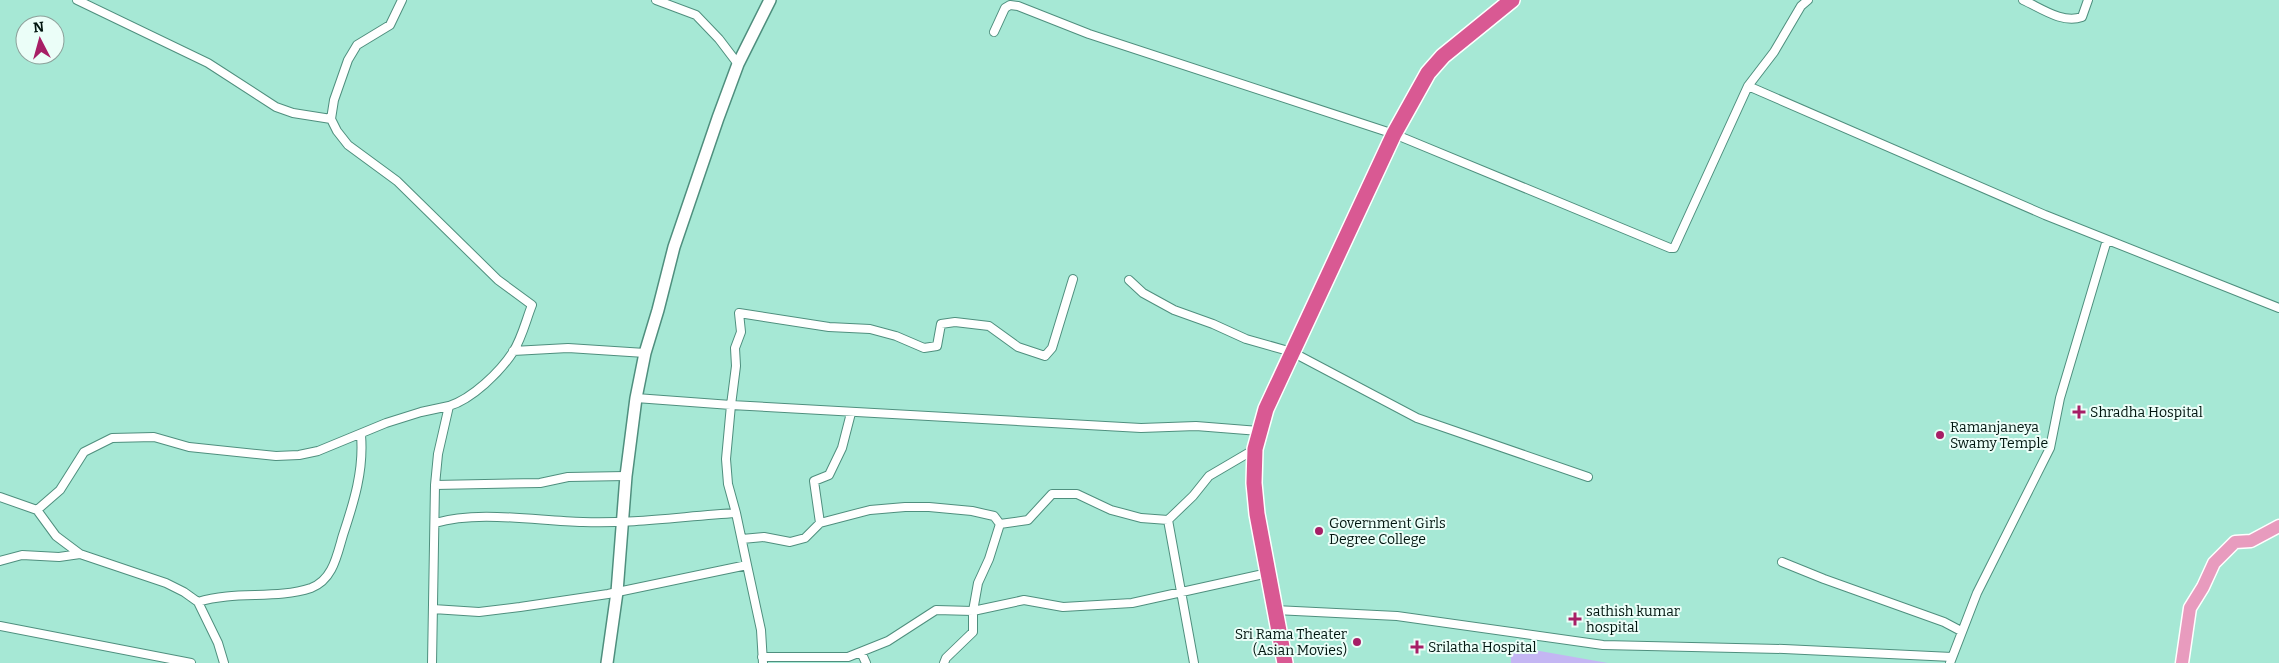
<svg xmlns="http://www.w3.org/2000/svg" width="2279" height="663" viewBox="0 0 2279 663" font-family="Bitter,serif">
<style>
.green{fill:#c4b6f3}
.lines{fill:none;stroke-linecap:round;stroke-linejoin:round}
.street-casing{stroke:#4f8f7e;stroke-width:10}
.secondary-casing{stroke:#4f8f7e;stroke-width:14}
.primary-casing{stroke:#fff;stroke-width:15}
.highway-casing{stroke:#fff;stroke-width:18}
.street{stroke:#fff;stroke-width:8}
.secondary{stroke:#fff;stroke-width:11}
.primary{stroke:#e89bbe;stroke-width:12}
.highway{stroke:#d95993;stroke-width:15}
.poi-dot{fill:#a71f66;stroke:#ebfef8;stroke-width:2}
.labels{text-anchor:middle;stroke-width:4;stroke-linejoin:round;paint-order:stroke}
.poi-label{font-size:14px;fill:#00150f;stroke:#ebfef8;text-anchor:start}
</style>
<rect width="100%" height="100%" fill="#a6e8d5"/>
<path class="green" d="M1511,646L1608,663H1511Z"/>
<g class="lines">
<defs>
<path id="street" d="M77,0L208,63L276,107L293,113L331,119
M402,0L390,25L357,45L348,60L334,100L331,119L337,131L348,145L397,181L498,280L532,305C526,320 522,338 513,352C500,372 472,399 449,406L438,454L435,485L432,663
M656,0L696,15L719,39L738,64
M2023,0C2041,8 2062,24 2082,17L2088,0
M994,32L1005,8L1010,5L1018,6L1089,34L1394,134L1670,248H1674L1748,86L1774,52L1801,6L1808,0
M1748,86L2045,215L2279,308
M1073,279L1052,348L1045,356L1018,347L989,326L955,322L941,324L937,346L924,348L896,336L870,329L829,327L739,313L741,332L735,348L736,366L731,405L1141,428L1196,426L1259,431
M1129,280L1143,293L1174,310L1213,324L1246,339L1292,352L1417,418L1588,477
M513,351L568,348L645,353
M636,398L731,405L726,459L728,484L736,513
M435,485L540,483L568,477L626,476
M0,497L37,510L56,536L80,554
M37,510L60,490L84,452L112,438L154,437L189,447L276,456L299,455L318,451L386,423L421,412L449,406
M1168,520L1193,496L1209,476L1255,449
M435,523C478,510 537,521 583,522C634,524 685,516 736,513L747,565
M820,523L814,481L829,475L842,448L851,413
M742,539L764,537L790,542L805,538L820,523L870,510L905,507H929L972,511L994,516L1000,524
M0,561L22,555L59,557L80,554L166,583L184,592L198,602L218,643L224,663
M1782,562L1824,579L1944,622L1961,631
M198,602C236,590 275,600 311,588C333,580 337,555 343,535C354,502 364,470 361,435
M433,609L479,612L520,607L608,594L747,565L761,630L763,663
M1275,610L1397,616L1603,645L1784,649L1952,657
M0,626L191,663
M861,652L866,663
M762,657H848L888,641L936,610L973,611L1024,600L1063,607L1132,603L1268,573
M944,663L946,658L973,632V611L978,583L989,559L1000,524L1028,520L1052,494H1077L1111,510L1141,518L1168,520L1194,663
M1950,663L1977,593L2050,448L2060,398L2107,240"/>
<path id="secondary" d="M607,663L617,592L626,476L636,398L645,353L658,310L674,247L718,118L738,64L770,0"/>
<path id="primary" d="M2182,663L2190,608L2203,587L2214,563L2235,542L2251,541L2279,526"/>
<path id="highway" d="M1285,663L1257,514L1254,483L1255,449L1266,409L1394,134L1428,73L1443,56L1512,0"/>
</defs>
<use href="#street" class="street-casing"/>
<use href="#secondary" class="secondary-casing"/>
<use href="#primary" class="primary-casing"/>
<use href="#highway" class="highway-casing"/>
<use href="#street" class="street"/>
<use href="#secondary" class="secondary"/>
<use href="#primary" class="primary"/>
<use href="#highway" class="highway"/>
</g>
<g class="poi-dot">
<path d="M2076.5 404.5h5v5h5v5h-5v5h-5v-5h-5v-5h5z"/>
<circle cx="1940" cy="435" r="5"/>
<circle cx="1319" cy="531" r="5"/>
<path d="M1572.5 611.5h5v5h5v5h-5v5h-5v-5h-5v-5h5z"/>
<circle cx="1357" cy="642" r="5"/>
<path d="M1414.5 639.5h5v5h5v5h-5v5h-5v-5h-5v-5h5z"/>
</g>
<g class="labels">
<g class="poi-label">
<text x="2090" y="417">Shradha Hospital</text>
<text x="1950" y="432">Ramanjaneya<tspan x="1950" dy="16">Swamy Temple</tspan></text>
<text x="1329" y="528">Government Girls<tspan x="1329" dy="16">Degree College</tspan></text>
<text x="1586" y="616">sathish kumar<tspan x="1586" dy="16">hospital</tspan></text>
<text x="1347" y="639" text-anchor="end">Sri Rama Theater<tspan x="1347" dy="16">(Asian Movies)</tspan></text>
<text x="1428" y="652">Srilatha Hospital</text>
</g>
</g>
<g transform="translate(40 40) rotate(354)"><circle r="24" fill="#ebfef8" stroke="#8da19b"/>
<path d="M0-4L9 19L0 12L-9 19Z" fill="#a71f66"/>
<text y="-8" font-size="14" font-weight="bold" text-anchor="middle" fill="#00150f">N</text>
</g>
</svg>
